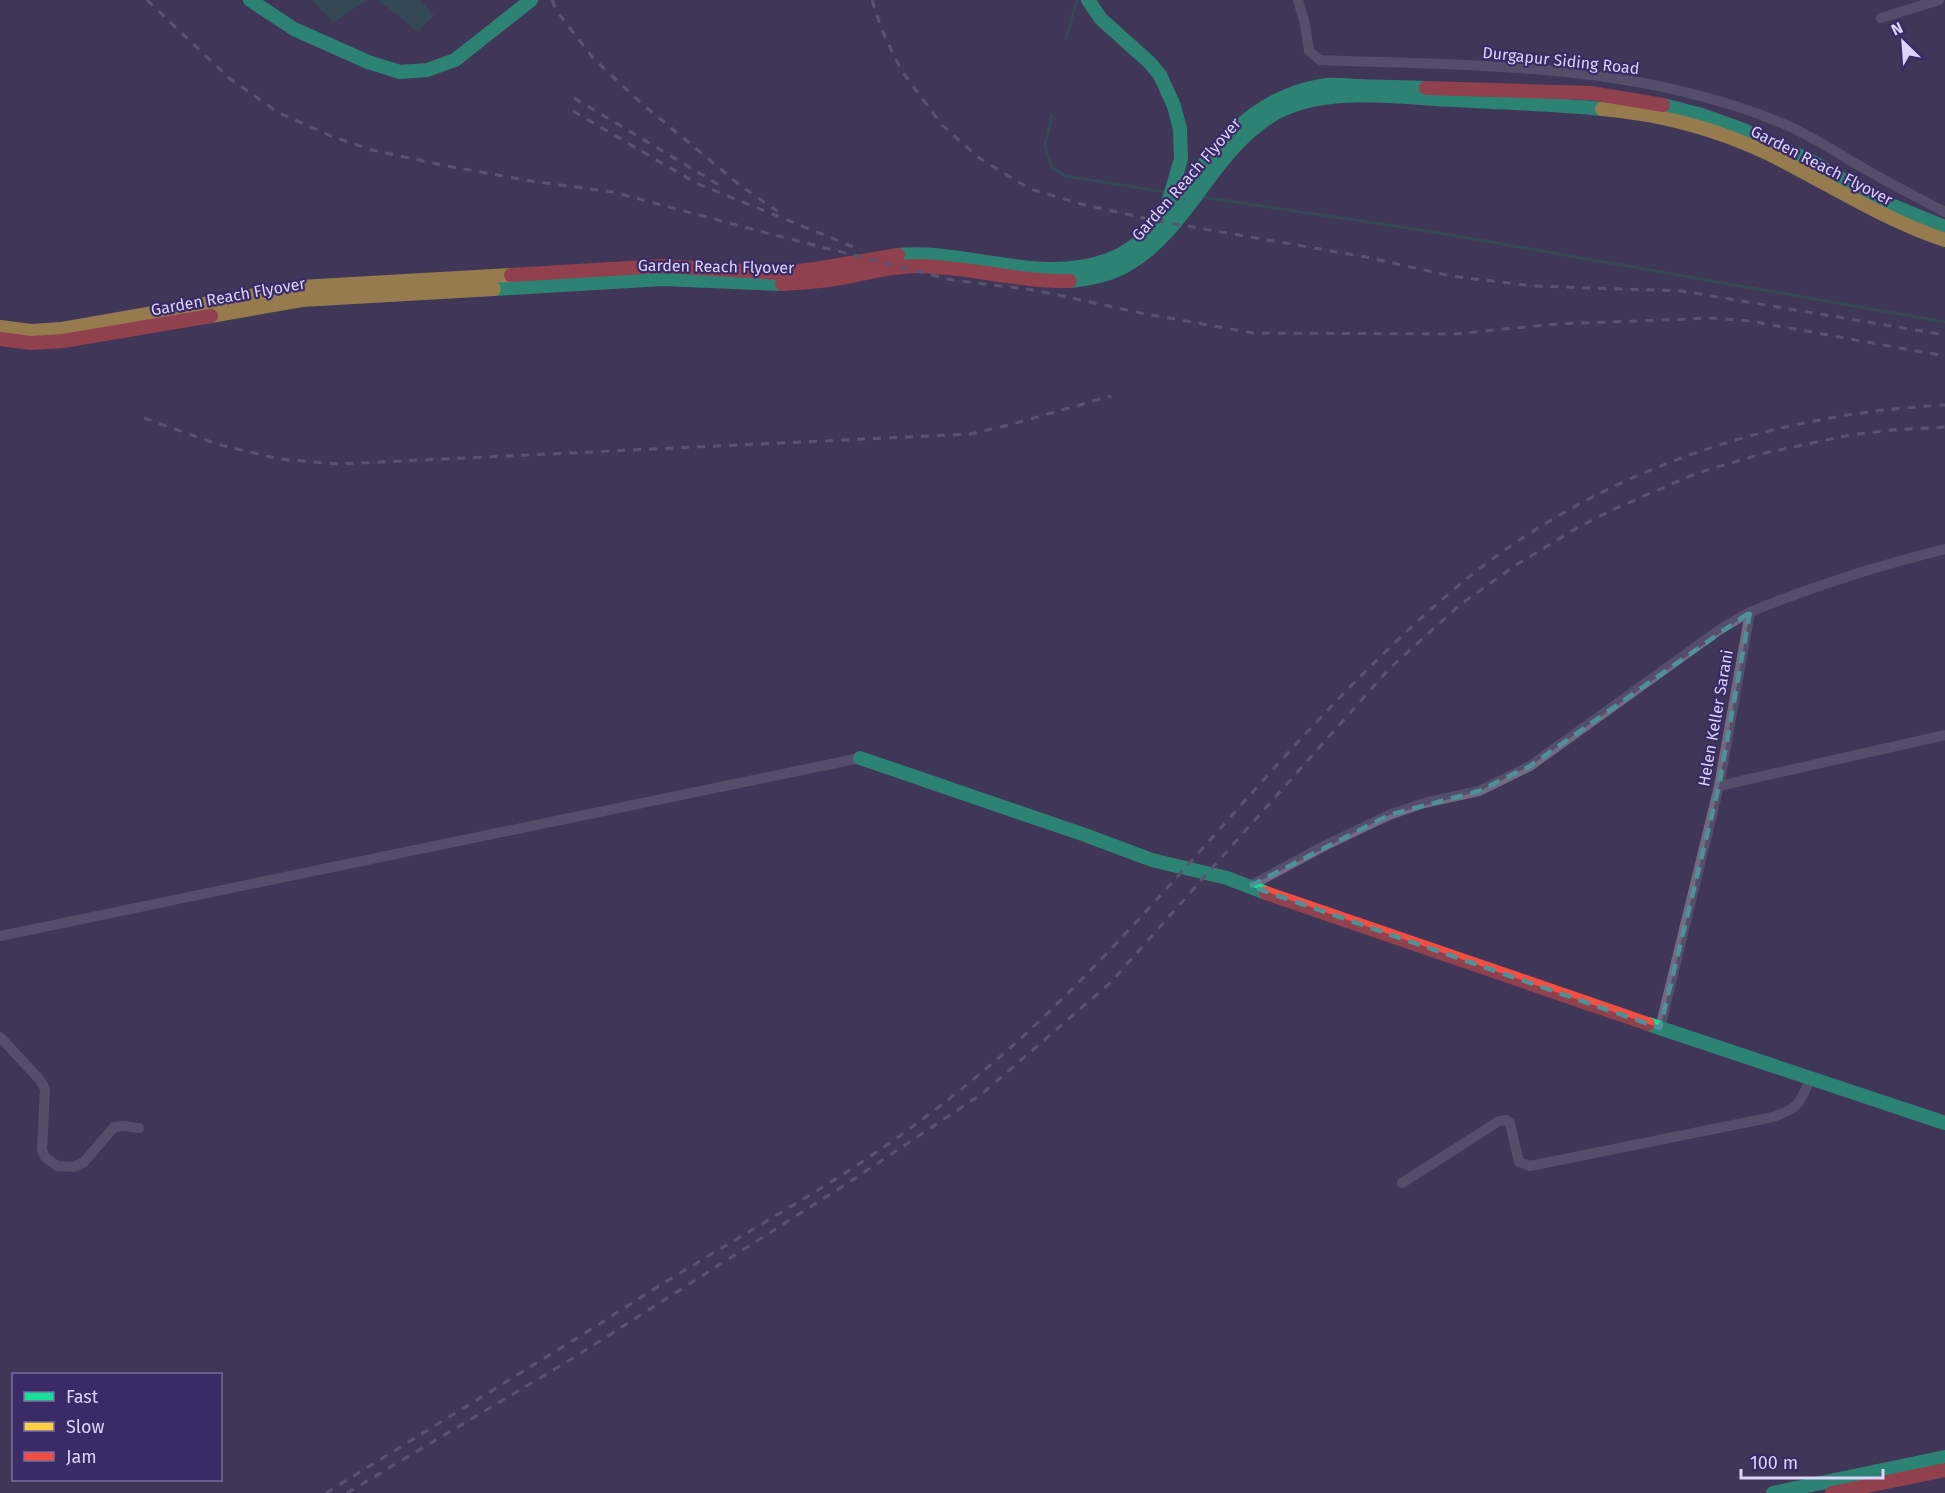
<svg xmlns="http://www.w3.org/2000/svg" width="1945" height="1493" viewBox="0 0 1945 1493" font-family="'Fira Sans',sans-serif">
<style>
.water{fill:#295e53}
.lines{fill:none;stroke-linecap:round;stroke-linejoin:round}
.stream{stroke:#295e53;stroke-width:3}
.street{stroke:#706a82;stroke-width:10}
.fast{stroke:#16e098;stroke-width:14}
.slow{stroke:#ffcf43;stroke-width:14}
.jam{stroke:#f24e42;stroke-width:14}
.rail{stroke:#7b768c;stroke-width:3;stroke-dasharray:8 8;stroke-linecap:butt}
.marked{fill:none;stroke:#4c9298;stroke-width:4.5;stroke-dasharray:12 8;stroke-linejoin:round}
.labels{text-anchor:middle;stroke-width:4.5;stroke-linejoin:round;paint-order:stroke}
.street-label{font-size:16px;fill:#dad4f9;stroke:#3a2a65}
</style>
<rect width="100%" height="100%" fill="#403758"/>
<path class="water" d="M312,0H367L333,23Z
M378,0H420L434,15L418,32Z"/>
<g class="lines">
<path class="stream" d="M1066,38L1077,0
M1052,115L1045,145L1052,167L1065,176L1166,192
M1202,197L1434,232L1945,322"/>
<path class="street" d="M1298,0L1305,24L1309,51L1320,60C1476,66 1639,62 1786,125C1814,137 1838,154 1865,169C1891,184 1918,198 1945,212
M1881,18L1939,0
M1719,786L1945,735
M1250,886L1324,846L1389,815L1424,803L1479,791L1530,766L1722,628L1750,612
M0,936L860,758
M1660,1028L1719,786L1750,612C1813,586 1879,565 1945,549
M0,1037L40,1080L45,1089L42,1150L45,1157L57,1166L73,1167L84,1162L114,1127L123,1126L139,1128
M1402,1183L1499,1121L1506,1120L1510,1123L1519,1162L1530,1166L1773,1117C1800,1108 1799,1103 1811,1078"/>
<path class="fast" d="M250,0L294,29L368,62L400,72L427,70L455,60L531,0
M1088,0L1101,19L1149,62L1160,75L1174,106L1180,129L1181,159L1168,203
M1663,105L1702,115L1744,130L1811,161L1874,198L1945,227
M898,255C971,249 1042,287 1113,258C1141,247 1161,219 1178,196C1220,143 1254,96 1326,85C1336,84 1347,86 1358,86C1380,87 1403,87 1426,88
M1070,281C1090,279 1110,275 1127,265C1189,230 1212,149 1276,113C1327,85 1400,98 1456,100C1505,103 1553,104 1602,109
M494,289L663,279L782,284
M860,758L1085,835L1152,860L1227,878L1266,893
M1648,1024L1945,1123
M1773,1493L1945,1457"/>
<path class="slow" d="M1602,109C1659,114 1717,129 1769,154C1828,183 1882,219 1945,240
M211,316L302,300L494,289
M0,327L31,331L62,329L300,287L511,275"/>
<path class="jam" d="M1426,88L1591,93L1663,105
M511,275L662,266L780,273L815,269L898,255
M782,284C802,283 822,282 842,278C867,273 893,266 919,266C970,267 1019,282 1070,281
M0,339L31,343L63,341L211,316
M1266,893L1648,1024
M1832,1493L1945,1470"/>
<path class="rail" d="M147,0L229,78L279,113L331,136L372,150L447,166L531,181L613,192L759,231L952,280L1034,290L1141,313L1253,333L1454,334L1556,324L1714,318L1750,321L1945,356
M552,0L556,10L593,58L641,103L741,186L780,213
M872,0L881,28L901,70L942,125L979,158L1030,189L1081,204L1158,221L1366,257L1451,276L1533,286L1682,291L1945,335
M574,98L721,186
M573,111L696,183L861,250
M144,418L217,444L279,459L338,464L970,434L1009,425L1111,396
M326,1493L598,1325C672,1276 750,1232 826,1185C900,1139 970,1086 1033,1027C1180,889 1298,722 1452,591C1589,474 1766,414 1945,405
M347,1493L570,1360L854,1179L983,1093L1110,983L1389,669L1461,604L1516,565L1577,528L1612,510L1697,473L1765,453L1850,435L1891,430L1945,427"/>
</g>
<path d="M0 0H1945V1493H0ZM1750,612L1719,786L1660,1028L1250,886L1389,815L1479,791L1530,766Z" fill="#403758" fill-opacity=".55" fill-rule="evenodd"/>
<path class="marked" d="M1750,612L1719,786L1660,1028L1250,886L1389,815L1479,791L1530,766Z"/>
<g class="labels">
<g class="street-label">
<text transform="translate(1561 60) rotate(6)" y="6">Durgapur Siding Road</text>
<text transform="translate(1822 165) rotate(27)" y="6">Garden Reach Flyover</text>
<text transform="translate(1186 179) rotate(-49)" y="6">Garden Reach Flyover</text>
<text transform="translate(716 266) rotate(1)" y="6">Garden Reach Flyover</text>
<text transform="translate(228 296) rotate(-10)" y="6">Garden Reach Flyover</text>
<text transform="translate(1715 718) rotate(-80)" y="6">Helen Keller Sarani</text>
</g>
</g>
<rect x="12" y="1373" width="210" height="108" fill="#3a2a65" stroke="#7a6ea0" stroke-width="1.5"/>
<rect x="24" y="1392" width="30" height="9" fill="#16e098" stroke="#7a6ea0" stroke-width="1.5"/>
<text x="66" y="1403" font-size="18" fill="#dad4f9">Fast</text>
<rect x="24" y="1422" width="30" height="9" fill="#ffcf43" stroke="#7a6ea0" stroke-width="1.5"/>
<text x="66" y="1433" font-size="18" fill="#dad4f9">Slow</text>
<rect x="24" y="1452" width="30" height="9" fill="#f24e42" stroke="#7a6ea0" stroke-width="1.5"/>
<text x="66" y="1463" font-size="18" fill="#dad4f9">Jam</text>
<g transform="translate(1903 42) rotate(335)" stroke="#3a2a65" stroke-width="4.5" paint-order="stroke">
<path d="M0-4.5L10 22L0 15L-10 22Z" fill="#dad4f9"/>
<text y="-9" font-size="16" font-weight="bold" text-anchor="middle" fill="#dad4f9">N</text>
</g>
<path d="M1741 1469v9h142v-9" fill="none" stroke="#dad4f9" stroke-width="3"/>
<text x="1750" y="1469" font-size="18" fill="#dad4f9" stroke="#3a2a65" stroke-width="4.5" paint-order="stroke">100 m</text>
</svg>
